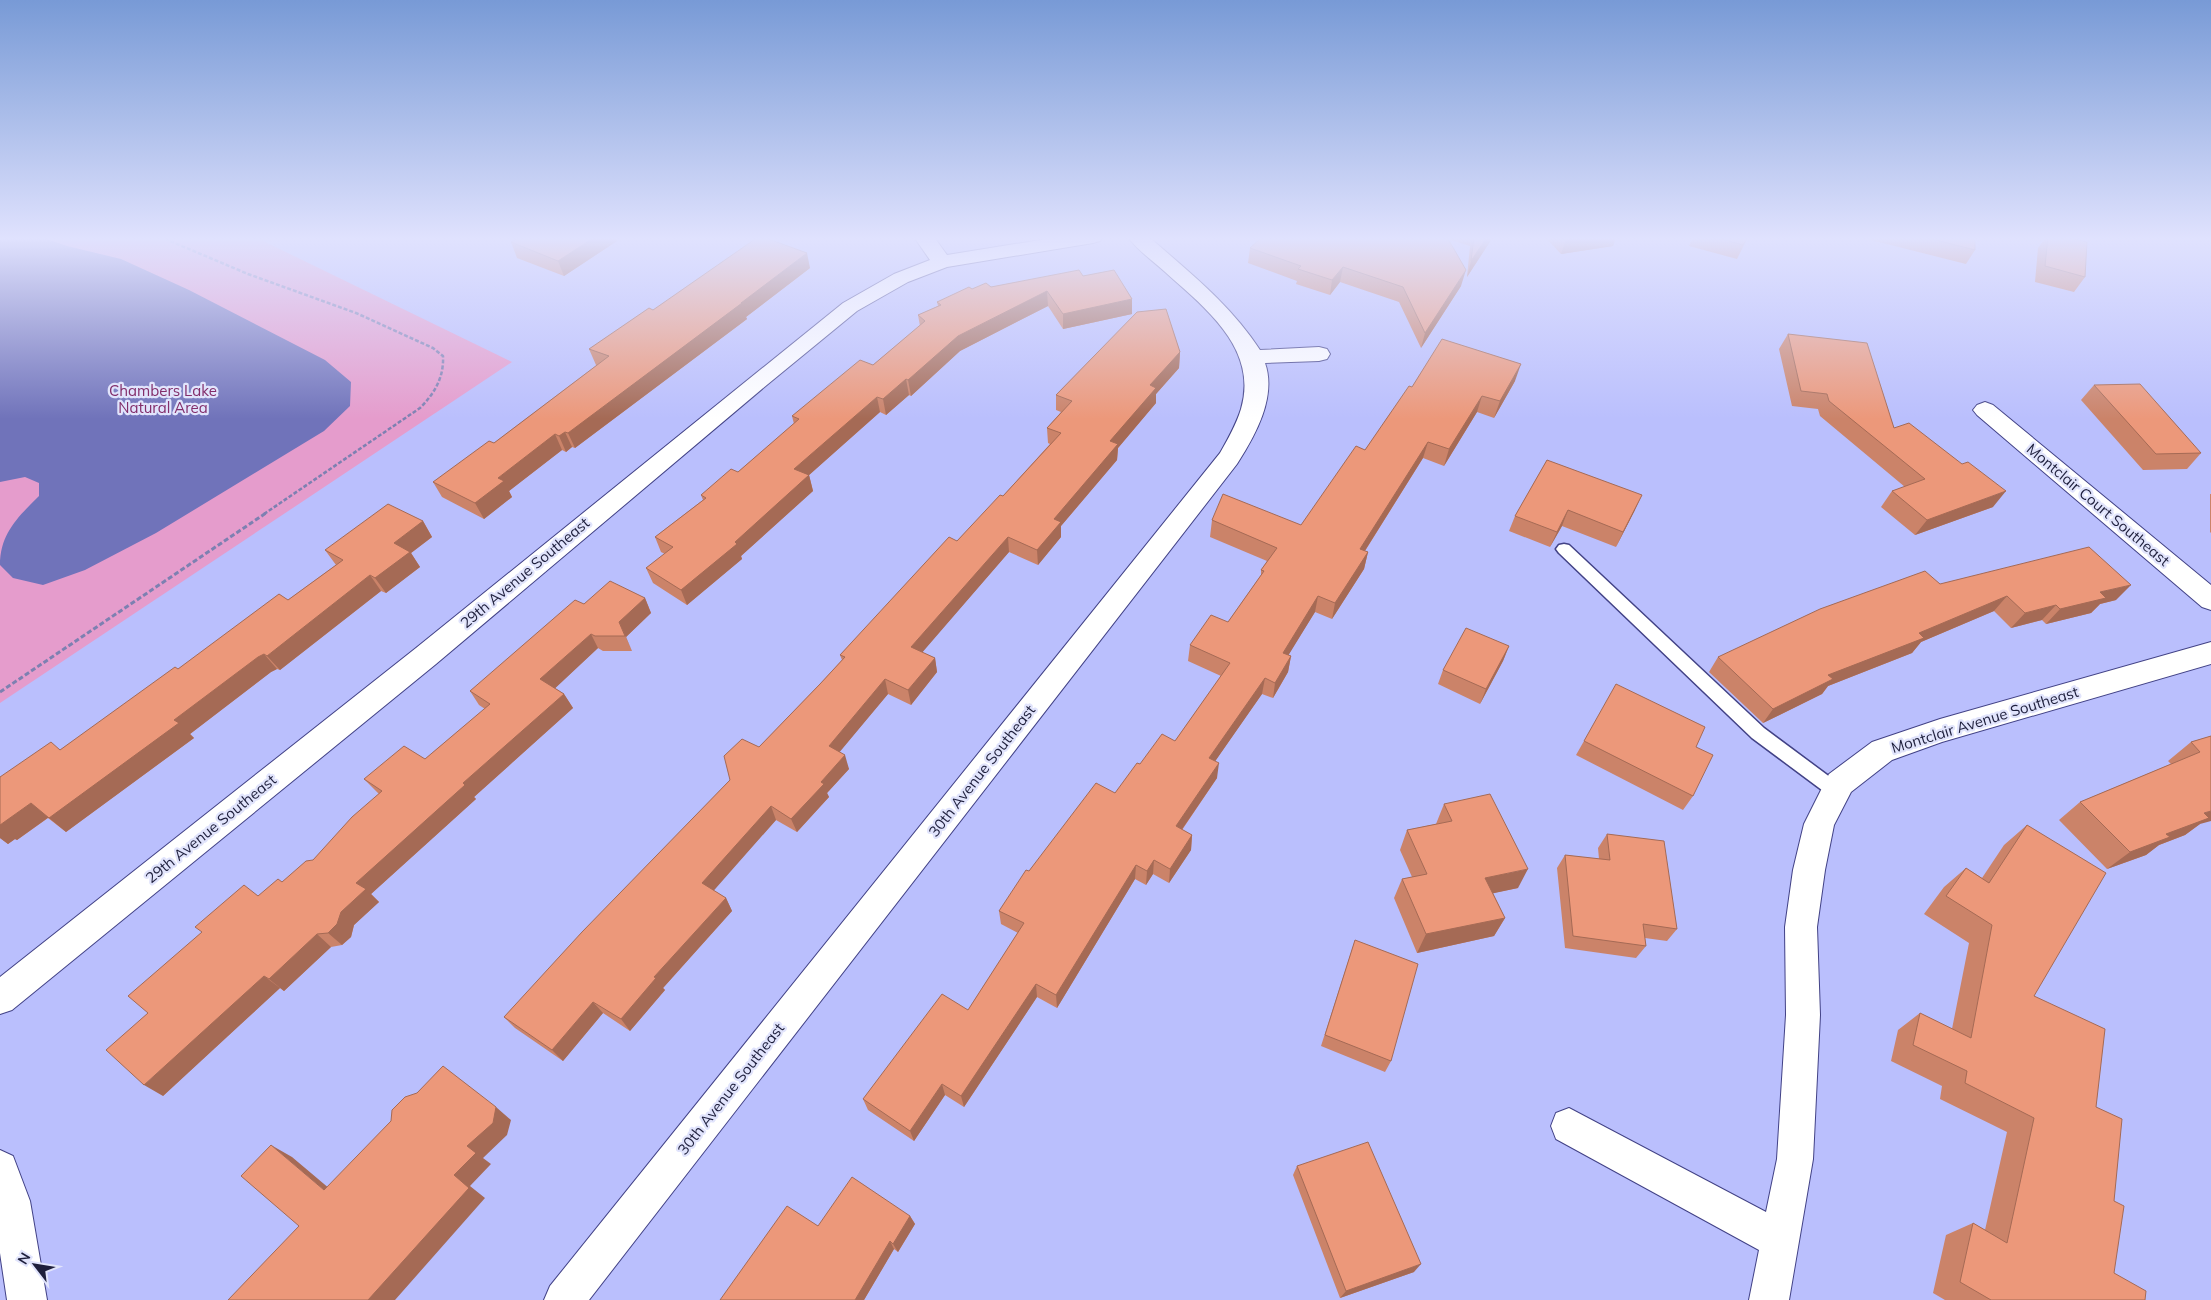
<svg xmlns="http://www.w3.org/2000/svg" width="2211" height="1300" viewBox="0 0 2211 1300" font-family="Mulish,sans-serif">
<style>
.green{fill:#e59ccc}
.water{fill:#7073ba}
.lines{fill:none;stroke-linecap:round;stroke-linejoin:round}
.lane-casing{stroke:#424286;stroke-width:3}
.street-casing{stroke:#424286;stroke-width:2}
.path-far1{stroke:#7d80b1;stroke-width:2.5;stroke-dasharray:4 2;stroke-linecap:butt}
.path{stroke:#7d80b1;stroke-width:3;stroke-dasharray:5 2.5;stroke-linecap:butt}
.lane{fill:#fff;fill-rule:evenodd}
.street{fill:#fff;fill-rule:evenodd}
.wall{fill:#cb8369}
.shaded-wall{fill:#a56a55}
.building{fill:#ec987a;stroke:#a56a55}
.labels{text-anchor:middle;stroke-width:4.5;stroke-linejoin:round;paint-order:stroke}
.park-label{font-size:15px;fill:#832e6b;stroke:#e1e4fc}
.street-label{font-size:15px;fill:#1e1f3c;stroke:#e1e4fc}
</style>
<rect width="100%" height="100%" fill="#babffd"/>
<path class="green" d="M0,237H255L512,362L0,703Z"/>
<path class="water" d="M0,237H41L67,246L121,259L189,290L325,360L351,382L350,406L324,431L156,533L85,570L43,585L13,578L0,565C0,533 19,516 39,496V483L25,477L0,482Z"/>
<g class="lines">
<defs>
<path id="lane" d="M1564,544L1569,545L1764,728L1842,786L1845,791L1842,796L1836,799L1830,796L1752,738L1559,553L1556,549L1559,545Z"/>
<path id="street" d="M914,237H934L947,255L1059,237H1103L1100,241L1093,243L947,267L908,282L857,311L768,384L436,664L12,1010L0,1014V977L416,648L843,303L894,274L930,260Z
M1128,237H1149C1189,272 1231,305 1260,350L1319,347L1327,349L1330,354L1327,359L1319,361L1265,363C1277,397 1255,436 1237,464L589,1300H544L550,1286L1220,453C1228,439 1236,425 1241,409C1259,348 1204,307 1164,271C1152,260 1137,250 1128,237Z
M1985,402L1993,405L2211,585V610L2202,607L1977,415L1973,410L1977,405Z
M2211,642V664L1942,742L1892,760L1851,792L1834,825L1825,870L1817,927L1820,1015L1813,1159L1789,1300H1749L1759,1250L1556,1139L1551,1126L1556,1113L1569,1108L1766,1212L1777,1159L1786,1015L1785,927L1793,870L1804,824L1829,774L1872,742L1940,719Z
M0,1150L13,1156L30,1201L47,1300H7L0,1253Z"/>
</defs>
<use href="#lane" class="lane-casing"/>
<use href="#street" class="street-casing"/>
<path class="path-far1" d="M141,237L163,238L248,274L356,313L433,348L443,356C444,377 435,393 420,408L264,514"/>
<path class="path" d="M0,692L266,513"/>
<use href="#lane" class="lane"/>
<use href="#street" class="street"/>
</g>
<path class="wall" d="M639,237H652L647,240Z
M1262,237H1493L1467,277L1470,246L1448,239L1461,286L1421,348L1399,302L1340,282L1330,295L1296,284L1297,281L1248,263L1250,248Z
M1545,237H1616L1613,246L1561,254Z
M1693,237H1748L1737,259L1689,246Z
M1859,237H1975V250L1966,264Z
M2046,237H2067L2085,277L2074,292L2035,282L2038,248Z
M617,241L564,276L517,258L511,242Z
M810,268L746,317L747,319L575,448L572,447L566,452L562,450L509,491L512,497L484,519L442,497L433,482L494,443L597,365H596L589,349L653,310Z
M1083,276L1132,314L1063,329L1048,306L960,351L911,396L909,395L886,415L880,412L809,475L813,491L741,556L742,559L687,605L653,583L646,568L665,554L661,552L655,537L703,500L701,495L738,472L794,424L792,416L873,365L920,326L918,315L938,306L937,302L972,289Z
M1788,334L1894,428L1993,507L1915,535L1881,507L1892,491L1905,487L1820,416L1818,409L1792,406L1779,349Z
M1180,352L1179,368L1156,394V403L1118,448L1117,460L1061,526V537L1038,565L1009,552L922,652L935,658L937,672L911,705L888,694L839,752L849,769L827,793L829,797L797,832L776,820L713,890L726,898L732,911L663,988L665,990L630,1031L603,1013L563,1061L515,1028L504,1017L730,780L759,747L820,684L842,660L840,655L1003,496L1050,444L1048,443L1047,428L1061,412L1056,410V395Z
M1515,381L1494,418L1477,412L1444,466L1423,458L1365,551L1368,552L1364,569L1332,619L1315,612L1288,655L1291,656L1288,672L1273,698L1262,694L1215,761L1217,778L1182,830L1192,835L1191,850L1169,883L1153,874L1146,885L1135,879L1057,1008L1037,997L964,1107L945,1095L914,1141L868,1110L863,1099L968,1010L1018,933L1001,924L999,911L1029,871L1115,793L1140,764L1175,741L1221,676L1188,661L1190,645L1228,622L1261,575V570L1267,561L1210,537L1212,520L1301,525L1365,450L1412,387Z
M2094,385L2201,453L2187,469L2143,470L2081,400Z
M1547,460L1635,510L1616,547L1562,526L1550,547L1509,531L1515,516Z
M2210,494H2211V533L2210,532Z
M423,521L432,537L411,553L420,567L386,593L381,591L280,670L277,669L271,672L190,734L194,738L66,832L48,818L17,840L15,839L8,844L0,838V777L60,750L178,669L288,600L336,565L325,550Z
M1940,584L2116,600L2100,604L2091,613L2046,624L2042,620L2011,628L1994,611L1921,642L1912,653L1828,686L1822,694L1763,723L1709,672L1718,657Z
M645,598L651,613L626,637L632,651H603L598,648L555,688L564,694L573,708L474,797L476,799L371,894L379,902L354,925L351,937L342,945L331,947L284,991L280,988L163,1096L148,1013L258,896L282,882L313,860L379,794L364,779L425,759L485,709L479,705L470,691L584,604Z
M1509,646L1503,661L1480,704L1438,684L1443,670Z
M2211,736L2200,824L2185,835L2159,845L2146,855L2107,869L2059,820L2080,802L2171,764L2168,761L2191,742Z
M1584,741L1696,747L1693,796L1683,810L1576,755Z
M1444,804L1518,888L1493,893L1505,918L1494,936L1417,953L1394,898L1402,879L1412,877L1400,850L1407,830L1436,824Z
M2027,825L2034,996L2096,1107L2114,1201V1273L2145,1300H1945L1933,1293L1946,1235L1973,1223L1985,1230L2007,1132L1940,1099L1942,1086L1891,1061L1898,1030L1920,1013L1952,1029L1969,943L1924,914L1944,887L1966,868L1982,878L2004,845Z
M1607,834L1677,929L1667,941L1645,938L1646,946L1636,958L1565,948L1557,868L1565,855L1599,859L1598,848Z
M1355,940L1391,1061L1385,1072L1321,1046Z
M1297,1166L1414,1272L1340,1298L1293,1175Z
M910,1216L915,1224L898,1252L894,1249L864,1300H720L818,1226Z"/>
<path class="shaded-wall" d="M595,237H615L617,241L564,276L558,261Z
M646,237H652L647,240Z
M1487,237H1493L1467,277L1471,261Z
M1582,237H1616L1613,246L1561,254L1566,239Z
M807,253L810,268L746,317L747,319L575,448L568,433Z
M1343,267L1340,282L1330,295L1332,280Z
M1466,270L1461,286L1421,348L1425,333Z
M1047,291L1048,306L960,351L911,396L908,380L958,336Z
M1132,299V314L1063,329V314Z
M1180,352L1179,368L1156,394V403L1118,448L1117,460L1061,526V537L1038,565L1037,550L1054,519L1150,385Z
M1521,364L1515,381L1494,418L1500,401Z
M906,379L909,395L886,415L883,399Z
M1482,396L1477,412L1444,466L1449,449Z
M877,397L880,412L799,484L794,469Z
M565,432L572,447L566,452L559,436Z
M555,434L562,450L509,491L512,497L484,519L475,503L498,478Z
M1428,442L1423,458L1356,565L1360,549Z
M809,475L813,491L741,556L742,559L687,605L681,590Z
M2006,491L1993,507L1915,535L1927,520Z
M1642,495L1635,510L1616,547L1623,532Z
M1568,510L1562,526L1550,547L1557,532Z
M423,521L432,537L411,553L420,567L386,593L375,578L394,543Z
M1008,537L1009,552L914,662L911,647Z
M1368,552L1364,569L1332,619L1335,603Z
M370,575L381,591L280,670L267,656Z
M2131,585L2116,600L2100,604L2091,613L2046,624L2060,609L2100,592Z
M1318,596L1315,612L1280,669L1283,653Z
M2007,596L1994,611L1921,642L1912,653L1828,686L1822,694L1763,723L1773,709L1828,675L1919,633Z
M645,598L651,613L626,637L632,651L619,622Z
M2056,605L2042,620L2011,628L2025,613Z
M591,634L598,648L549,694L540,679Z
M1509,646L1503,661L1480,704L1486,689Z
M264,654L277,669L271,672L190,734L194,738L66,832L49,818L174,720L258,657Z
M1291,656L1288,672L1273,698L1275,683Z
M935,658L937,672L911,705L908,690Z
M1265,678L1262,694L1207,773L1209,758Z
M885,679L888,694L833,760L829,746Z
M564,694L573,708L474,797L476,799L371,894L379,902L354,925L351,937L342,945L328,933L341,912L356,883L463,783Z
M845,755L849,769L827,793L829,797L797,832L791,819L821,782Z
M1219,763L1217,778L1174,841L1176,826Z
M31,803L49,817L17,840L15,839L8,844L0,838V825Z
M771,806L776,820L709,896L702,883Z
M2211,811V821L2200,824L2185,835L2159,845L2146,855L2107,869L2130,852L2166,834L2204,813Z
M1192,835L1191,850L1169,883L1170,869Z
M1154,860L1153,874L1146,885L1147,871Z
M1136,865L1135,879L1057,1008L1056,995Z
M1528,869L1518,888L1476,897L1485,878Z
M726,898L732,911L663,988L665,990L630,1031L621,1019L654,977Z
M1505,918L1494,936L1417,953L1426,934Z
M317,934L331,947L284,991L269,979Z
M264,976L280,988L163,1096L144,1085Z
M1036,984L1037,997L964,1107L961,1096Z
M593,1002L603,1013L563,1061L552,1050Z
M942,1084L945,1095L914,1141L910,1131Z
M496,1107L511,1120L507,1135L483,1158L491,1164L470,1186L485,1198L395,1300H368L454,1175L467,1146Z
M271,1145L292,1157L343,1200L324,1190Z
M910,1216L915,1224L898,1252L893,1244Z
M890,1241L894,1249L864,1300H855Z
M1421,1264L1414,1272L1340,1298L1346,1291Z"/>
<path class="building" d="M520,237H595L558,261L511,242Z
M758,237H763L807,253L741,303H742L568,433L565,432L559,436L555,434L498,478L504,481L475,503L433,482L489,441L494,443L609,356L589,349L649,308L653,310Z
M1262,237H1447L1466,270L1425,333L1403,287L1343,267L1332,280L1298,269L1301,266L1250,248Z
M1474,237H1487L1471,261Z
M1563,237H1582L1566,239Z
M1715,237H1748L1743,245Z
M1924,237H1975V250Z
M2048,237H2067L2087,242L2085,277L2045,266Z
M1079,270L1083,276L1114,270L1132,299L1063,314L1047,291L958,336L908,380L906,379L883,399L877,397L794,469L809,475L735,542L737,544L681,590L646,568L673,547L655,537L706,498L701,495L731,469L738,472L799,419L792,416L860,360L873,365L925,321L918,315L941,305L937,302L969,287L972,289L986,283L991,287Z
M1166,309L1180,352L1150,385L1156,388L1110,441L1118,444L1054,519L1061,522L1037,550L1008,537L911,647L935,658L908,690L885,679L829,746L845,755L821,782L824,784L791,819L771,806L702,883L726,898L654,977L656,978L621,1019L593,1002L552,1050L504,1017L582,932L730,780L724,756L742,739L759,747L820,684L845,657L840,655L949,537L957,541L1000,495L1003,496L1061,433L1047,428L1072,401L1056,395L1137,312Z
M1788,334L1867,343L1894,428L1909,423L1962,464L1968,462L2006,491L1927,520L1892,491L1925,479L1829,401L1827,394L1801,391Z
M1442,339L1521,364L1500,401L1482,396L1449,449L1428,442L1360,549L1368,552L1335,603L1318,596L1283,653L1291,656L1275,683L1265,678L1209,758L1219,763L1176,826L1192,835L1170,869L1154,860L1147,871L1136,865L1056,995L1036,984L961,1096L942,1084L910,1131L863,1099L942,994L968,1010L1024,923L999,911L1026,870L1029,871L1096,783L1115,793L1137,763L1140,764L1162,734L1175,741L1230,663L1190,645L1211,615L1228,622L1264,571L1261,570L1277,548L1212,520L1223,494L1301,525L1356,446L1365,450L1409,386L1412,387Z
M2140,384L2201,453L2156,454L2094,385Z
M1547,460L1642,495L1623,532L1568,510L1557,532L1515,516Z
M388,504L423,521L394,543L410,552L375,578L370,575L267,656L264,654L258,657L174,720L179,723L49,818L31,803L0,825V777L51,742L60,750L175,667L178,669L279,594L288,600L343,560L325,550Z
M2089,547L2131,585L2100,592L2106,598L2060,609L2056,605L2025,613L2007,596L1919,633L1924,638L1828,675L1833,679L1773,709L1718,657L1820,609L1925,571L1940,584Z
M610,581L645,598L619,622L625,636H595L591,634L540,679L564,694L463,783L465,785L356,883L366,889L341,912L337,924L328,933L317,934L269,979L264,976L144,1085L106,1050L148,1013L128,996L202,932L195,927L244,885L258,896L278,879L282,882L306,861L313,860L352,817L382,791L364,779L404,746L425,759L490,704L470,691L575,600L584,604Z
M1466,628L1509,646L1486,689L1443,670Z
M1616,684L1705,727L1696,747L1713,755L1693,796L1584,741Z
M2211,736V811L2204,813L2209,818L2166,834L2170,837L2130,852L2080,802L2200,752L2191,742Z
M1490,794L1528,869L1485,878L1505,918L1426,934L1402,879L1427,874L1407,830L1452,821L1444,804Z
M2027,825L2106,873L2034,996L2105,1029L2096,1107L2122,1119L2114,1201L2124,1206L2114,1273L2146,1291L2145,1300H1991L1960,1282L1973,1223L2007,1243L2034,1118L1965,1083L1967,1071L1913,1045L1920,1013L1971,1038L1992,925L1946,896L1966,868L1989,883Z
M1607,834L1664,841L1677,929L1643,924L1646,946L1573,936L1565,855L1610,860Z
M1355,940L1418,964L1391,1061L1325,1035Z
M443,1066L496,1107L493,1123L467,1146L476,1153L454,1175L469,1188L368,1300H228L299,1226L241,1176L271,1145L324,1190L391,1121L392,1110L405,1097L417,1093Z
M1368,1142L1421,1264L1346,1291L1297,1166Z
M852,1177L910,1216L893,1244L890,1241L855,1300H720L787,1206L818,1226Z"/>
<linearGradient id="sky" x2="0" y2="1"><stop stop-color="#789ad6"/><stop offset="0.57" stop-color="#e0e2fe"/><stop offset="1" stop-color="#e0e2fe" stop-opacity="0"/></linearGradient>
<rect width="2211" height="419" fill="url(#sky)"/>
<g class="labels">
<g class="park-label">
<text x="163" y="396">Chambers Lake<tspan x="163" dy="17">Natural Area</tspan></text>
</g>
<g class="street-label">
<text transform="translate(2098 505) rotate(40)" y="5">Montclair Court Southeast</text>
<text transform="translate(525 573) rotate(-40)" y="5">29th Avenue Southeast</text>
<text transform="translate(1985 720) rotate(-17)" y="5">Montclair Avenue Southeast</text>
<text transform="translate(982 771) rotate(-52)" y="5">30th Avenue Southeast</text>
<text transform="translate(211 829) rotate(-39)" y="5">29th Avenue Southeast</text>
<text transform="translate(731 1089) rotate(-52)" y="5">30th Avenue Southeast</text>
</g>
</g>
<g transform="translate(35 1265) rotate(301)" stroke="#e1e4fc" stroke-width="4" paint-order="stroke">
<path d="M0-4L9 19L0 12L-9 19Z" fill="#1e1f3c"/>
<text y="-8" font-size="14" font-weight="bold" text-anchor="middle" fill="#1e1f3c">N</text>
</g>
</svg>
